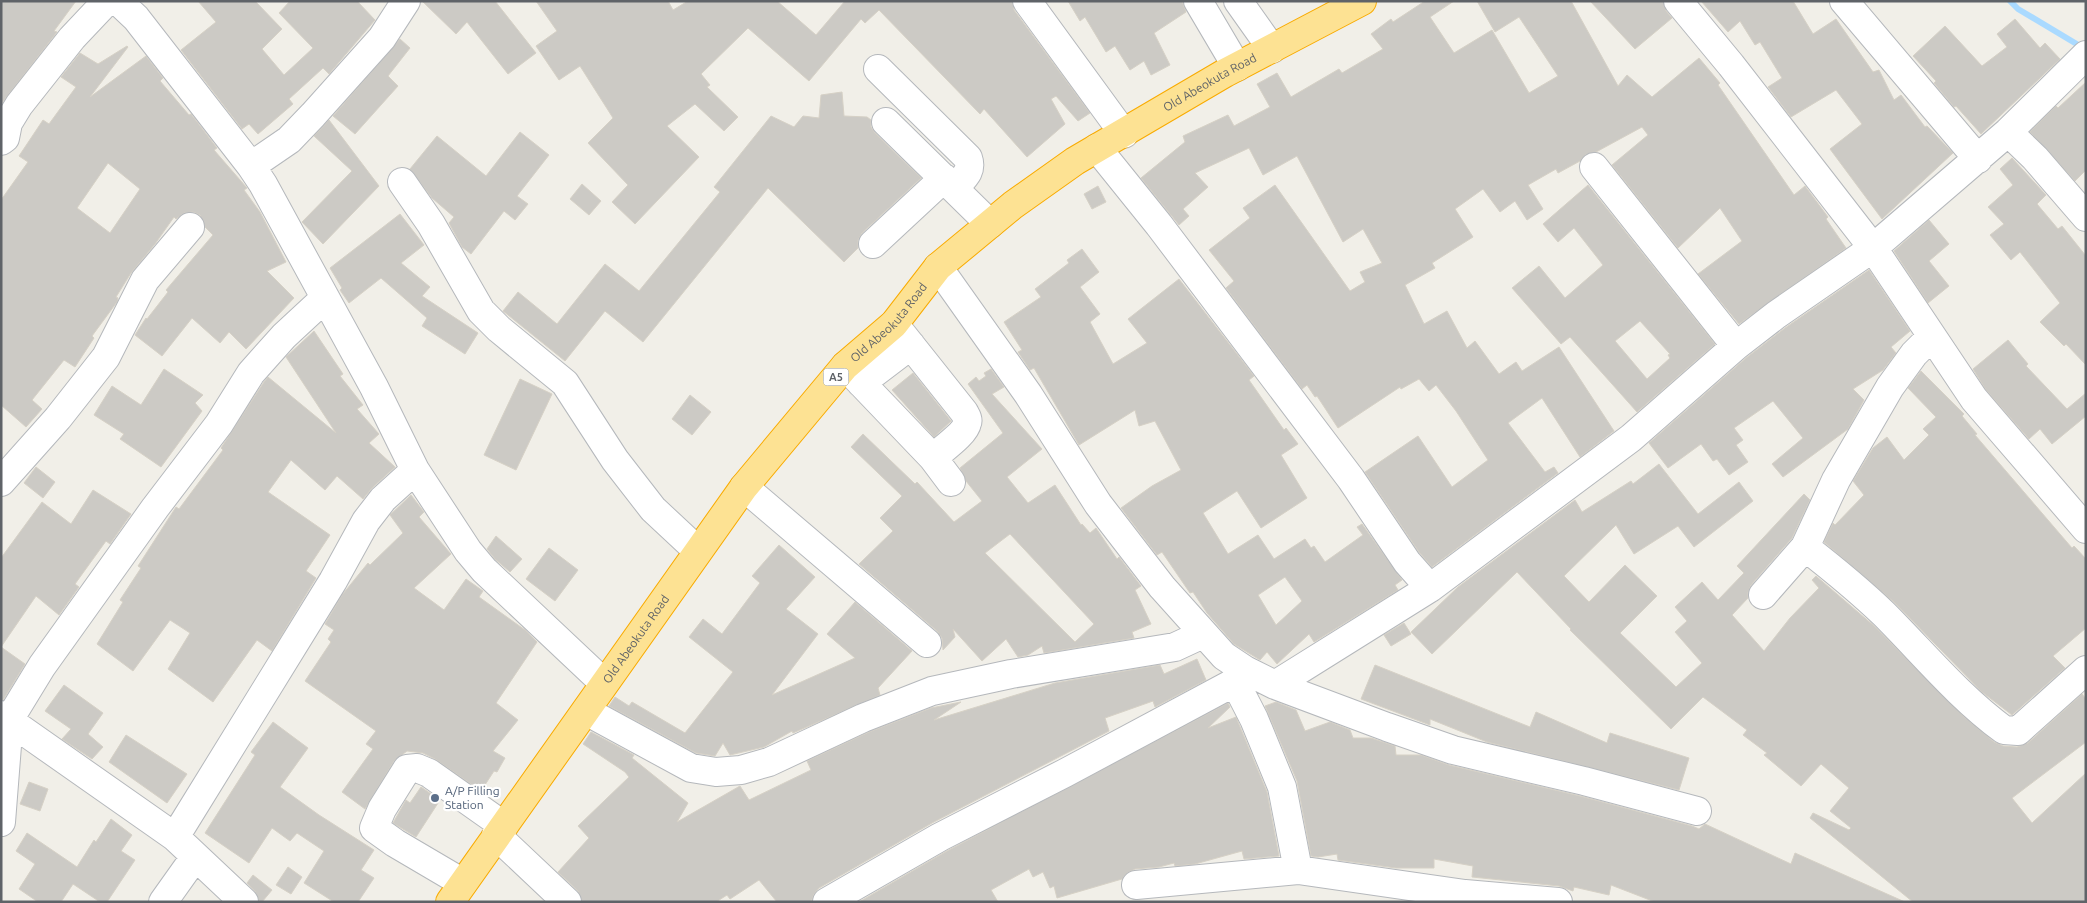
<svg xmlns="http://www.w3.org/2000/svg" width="2087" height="903" viewBox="0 0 2087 903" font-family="Ubuntu,sans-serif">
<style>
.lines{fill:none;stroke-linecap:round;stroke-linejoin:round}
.stream{stroke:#aadaff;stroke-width:6}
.building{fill:#cccac5;stroke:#d6d1c6;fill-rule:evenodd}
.minor-casing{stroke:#b5b8bc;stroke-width:30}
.highway-casing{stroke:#f9ab00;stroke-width:30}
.minor{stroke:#fff;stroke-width:28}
.highway{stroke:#fde293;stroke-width:28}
.service-dot{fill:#5c6f8a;stroke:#fff;stroke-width:2}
.labels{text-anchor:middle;stroke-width:4.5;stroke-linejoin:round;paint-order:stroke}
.shield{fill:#fff;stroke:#8f9295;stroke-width:1}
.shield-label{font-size:11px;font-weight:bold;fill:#5f6368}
.street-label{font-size:12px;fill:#5f6368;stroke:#fff}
.service-label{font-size:12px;fill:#4e5e75;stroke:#fff;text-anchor:start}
</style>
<rect width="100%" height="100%" fill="#f1efe8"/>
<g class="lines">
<path class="stream" d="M2010,1L2018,9L2085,49"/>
</g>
<path class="building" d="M1,1H76L54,31L57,32L1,104Z
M198,1H255L282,29L262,49L284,75L313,48L279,13L290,1H357L375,20L329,74L323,68L289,99L293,104L258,134L249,124L242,129L181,50L216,22Z
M422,1H495L536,53L508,74L467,22L456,34Z
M536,1H668L673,10L688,1H777L816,35L845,1H1012L1014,10L1090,113L1078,121L1056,96L1051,99L1065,124L1027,157L984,109L980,114L879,10L865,23L861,19L809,81L748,28L701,74L710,85L707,87L738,117L724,131L695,104L667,126L699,157L635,224L612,202L628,185L588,143L613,118L580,66L559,80L536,46L557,31Z
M1068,1H1182L1186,12L1154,33L1170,65L1151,75L1144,61L1130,70L1115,46L1106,52L1085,17L1080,21Z
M1425,1H1454L1430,17L1454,53L1492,30L1529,93L1558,76L1519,17L1495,32L1477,1H1571L1618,86L1627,75L1652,97L1699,58L1720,83L1718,85L1794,195L1805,186L1828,217L1826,219L1846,248L1739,324L1698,274L1742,241L1720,208L1678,248L1612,165L1648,135L1642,127L1596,152L1585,155L1580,161L1558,173L1556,169L1528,185L1543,209L1527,220L1515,201L1500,212L1483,189L1455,209L1473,237L1432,263L1435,268L1405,285L1424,324L1447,311L1467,348L1475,341L1499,374L1516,362L1522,371L1559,347L1614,431L1580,457L1542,398L1508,423L1545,472L1554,467L1558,473L1432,567L1419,552L1365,472L1418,436L1452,487L1488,460L1456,411L1436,385L1429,391L1419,379L1401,389L1400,387L1338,428L1317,396L1315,397L1307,385L1302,389L1226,288L1234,281L1209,250L1250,218L1243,208L1275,185L1350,291L1365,282L1360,272L1382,263L1363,229L1343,242L1297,156L1263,175L1249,148L1195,173L1208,187L1183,209L1189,216L1179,225L1141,178L1185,142L1183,136L1228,115L1234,126L1270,107L1257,84L1277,73L1291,97L1339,69L1342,73L1383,49L1371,34L1391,19L1393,22Z
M1590,1H1663L1666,11L1672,18L1635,49Z
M1701,1H1793L1813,34L1836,19L1873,72L1879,70L1894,100L1901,95L1925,127L1927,126L1953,153L1882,219L1830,149L1862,124L1836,90L1791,117L1768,87L1782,78L1760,42L1755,45L1740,21L1728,32Z
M2015,19L2040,48L2045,43L2060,59L1981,134L1956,106L1954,107L1934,83L1936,81L1913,56L1945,26L1982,66L2007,47L1997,34Z
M400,39L410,48L388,76L398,86L355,134L333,116Z
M127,46L128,47L90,97L146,56L163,78L160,81L189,115L191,114L217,148L214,150L247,188L244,190L260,212L286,262L267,271L294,298L246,349L229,332L220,343L192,318L162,356L135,335L146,318L147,319L168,292L166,290L213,235L205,227L200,215L193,212L184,213L176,219L174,217L155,244L131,273L116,297L118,298L117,302L92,336L94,338L75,367L64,360L32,400L42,409L26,427L1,405V200L28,162L19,156L43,120L49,124L76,87L61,77L80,53L98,64ZM108,163L140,189L110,233L77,208Z
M2086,82V170L2075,181L2030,132L2056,106L2058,108Z
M842,92L844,116L867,117L871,120V127L875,133L921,178L862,233L858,240V248L844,262L768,188L643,342L605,311L565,361L503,311L518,292L557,324L605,264L639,291L720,192L714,187L771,116L794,127L803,116L819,118L821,95Z
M329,120L379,186L323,244L302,222L352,171L314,136Z
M520,132L549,155L517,196L528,204L515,220L504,211L471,254L462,247L449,223L454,217L432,198L410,169L437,136L486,176Z
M2012,158L2046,195L2037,204L2058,229L2062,226L2086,256V365L2066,344L2064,346L2040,322L2060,303L2020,252L2011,260L1990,235L2004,224L1988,207L2013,185L2000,169Z
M582,184L601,201L589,215L570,199Z
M1588,185L1715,344L1637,412L1570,337L1561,344L1512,288L1539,266L1565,298L1603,265L1574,228L1558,242L1543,224ZM1640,321L1670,354L1668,355L1670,358L1647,379L1615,341Z
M1098,186L1106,202L1092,209L1084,194Z
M400,214L424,245L401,263L430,287L422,296L478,333L465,354L422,326L427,318L381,278L349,303L340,290L342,288L330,268Z
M1929,220L1949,244L1929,261L1949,286L1928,303L1894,251Z
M1082,249L1099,272L1080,287L1100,314L1090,322L1113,364L1147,343L1128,319L1179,279L1254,376L1249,380L1284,430L1286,428L1298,444L1281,455L1307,498L1261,528L1237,491L1203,513L1228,554L1258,535L1274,559L1305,539L1311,548L1314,546L1325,562L1363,535L1357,527L1362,524L1402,580L1395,585L1398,590L1314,642L1309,634L1277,664L1267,652L1260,660L1234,644L1207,613L1193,592L1190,593L1162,552L1157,555L1121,508L1152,486L1181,470L1155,421L1139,426L1135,410L1079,445L1034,368L1030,370L1018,352L1022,350L1004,322L1041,297L1035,289L1069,263L1067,260ZM1285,577L1302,601L1276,625L1258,595Z
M1869,270L1910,331L1891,347L1896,353L1883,370L1853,389L1864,400L1848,429L1783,477L1772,464L1803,438L1773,401L1734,428L1743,440L1736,445L1748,462L1729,475L1717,459L1713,461L1701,444L1668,468L1649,443L1746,358L1785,328Z
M314,331L343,374L340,376L363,405L357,409L379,434L369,443L395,467L372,488L363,499L337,476L325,490L291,460L268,492L330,535L306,571L316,578L272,651L257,640L213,702L168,669L190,633L170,620L133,671L97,644L123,602L120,600L141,568L138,566L176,507L179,509L223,450L221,448L264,382L268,377L336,433L286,357Z
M2008,340L2028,364L2026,366L2067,409L2086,393V416L2052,444L2040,429L2029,439L1986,390L1973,369Z
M164,369L203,395L195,403L202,411L161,467L120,439L124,434L94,415L112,386L141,405Z
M991,369L1004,387L992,394L1042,449L1007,477L1028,503L1055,485L1081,525L1082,524L1090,533L1096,528L1117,559L1119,557L1141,586L1135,590L1151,624L1132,632L1134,638L1044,653L1042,646L1028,655L1018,657L1006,639L982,661L953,629L955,637L943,650L942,638L937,631L859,564L893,531L880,518L902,496L851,447L863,434L915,484L917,482L954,522L982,501L966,481L960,468L1003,433L968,384L976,377L979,381L986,376L984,373ZM1010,534L1094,624L1075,642L985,553Z
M1921,371L1964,414L1962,416L1977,434L1975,435L2072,548L2074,546L2086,559V628L2053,656L2065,668L2012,715L1982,692L1895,603L1824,542L1833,523L1835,525L1864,495L1853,481L1873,448L1887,437L1904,460L1929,435L1923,429L1936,417L1908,388Z
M913,373L951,421L934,437L892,390Z
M520,379L552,394L516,470L484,455Z
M690,395L711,412L692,435L672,419Z
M1659,464L1698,514L1739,482L1753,501L1694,547L1678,526L1634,554L1616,525L1564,576L1589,602L1625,565L1657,596L1620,633L1676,687L1702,663L1675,632L1687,621L1675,607L1702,582L1718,600L1744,573L1737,566L1804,494L1810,500L1792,538L1751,585L1748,592V598L1732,615L1764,651L1790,618L1819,588L1812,580L1816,576L1873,625L1962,715L1994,742L2003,746L2017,747L2028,743L2082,694L2086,699V742L2012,798L2032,823L2086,773V902H1913L1810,818L1813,813L1849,830L1851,828L1830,811L1849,788L1821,764L1801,786L1764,755L1767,753L1743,735L1747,730L1703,697L1671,729L1570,630L1571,629L1517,572L1432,654L1411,632L1458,587L1575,500L1582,512L1631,481L1633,484Z
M36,467L55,482L43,498L24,483Z
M93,490L131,514L110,544L106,541L75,584L79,587L59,615L36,596L1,647V558L42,502L71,524Z
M411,495L424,512L419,517L451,554L414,588L444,610L466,579L483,591L479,597L525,630L537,642L496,703L518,720L493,751L505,758L497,772L494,771L481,791L435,759L423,753L407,751L394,761L365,809L342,792L373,749L366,744L376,731L305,681L331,642L328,639L334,630L325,624L342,595L368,563L370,565L403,533L390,515Z
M496,536L522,559L510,572L495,559L487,549Z
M779,545L815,577L786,609L818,634L772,695L855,658L827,634L855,602L912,651L878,688L880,695L793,733L792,731L764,747L730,755L723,743L715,756L696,753L609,706L615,697L629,706L632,702L685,733L733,672L689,637L703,619L722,634L760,583L752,576Z
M549,548L578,570L555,601L526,579Z
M1404,623L1411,634L1391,646L1384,635Z
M1,647L25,664L3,700H1Z
M1197,659L1206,680L1155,707L1153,701L1105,718L1109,731L932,823L819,888L814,894L811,902H777L759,880L730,899L727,895L716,902H582L578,891L558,872L589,838L578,826L629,777L625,772L583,744L591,732L634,755L632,758L688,803L677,822L740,786L749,800L811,770L807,761L869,732L931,708L961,702L934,720L1055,683L1160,665L1164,674Z
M1375,665L1530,727L1536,712L1607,743L1610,733L1689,758L1679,790L1487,742L1430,719V725L1361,699Z
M64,685L103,713L88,734L103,747L92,759L62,739L71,729L45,711Z
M1276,702L1296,710L1305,731L1330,722L1350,730L1353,738H1371L1395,746L1396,755H1421L1449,765L1580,796L1692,826L1699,829L1705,824L1791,864L1795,853L1905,902H1655L1611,885L1609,895L1574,887L1573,891L1559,886L1472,877L1473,866L1434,859V868H1396L1338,860L1337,854L1318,857L1311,856L1297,781L1265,706Z
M1228,703L1230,707L1208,728L1236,717L1267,792L1279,856L1244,859L1242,851L1195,864L1175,866L1174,863L1159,867L1135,869L1127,873L1122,879L1057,898L1054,886L1050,888L1043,872L1033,877L1029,869L991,890L998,902H859L947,851Z
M273,722L308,748L280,787L319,815L374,850L361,870L374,878L358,902H334L304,883L324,851L297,833L290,841L272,828L249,863L205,833L255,755L251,752Z
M126,735L187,774L167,803L109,762Z
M29,782L48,789L40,811L20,804Z
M421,787L440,800L416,837L393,823L406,800L410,803Z
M111,819L132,835L121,851L135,860L107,902H100L73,884L61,902H38L19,889L35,864L16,851L27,833L77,867L94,840L96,842Z
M288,867L302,877L291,894L276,885Z
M253,875L272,890L262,902L259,901L255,891L247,883Z"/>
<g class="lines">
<defs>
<path id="minor" d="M118,1L136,18L251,166L263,184L374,387L415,470L468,551L484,570L604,683
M1027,1L1124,134
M1198,1L1237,67
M1238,1L1272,49
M1678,1L1731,65L1873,248L1974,399L2086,529
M1844,1L1978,159
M878,69L968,158C973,172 963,178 954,188
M886,122L990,224
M2008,132L2035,158L2086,217
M1,141L5,138L8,123L19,105L72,38L107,1
M1097,148L1159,225L1351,479L1407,562L1430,588
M251,166L289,140L313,115L382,38L406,1
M1594,167L1736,346
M402,182L431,224L481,311L499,329L565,383L615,460L653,509L698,551
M873,244L944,178
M938,267L1028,394L1098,504L1162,587L1224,656L1245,670L1275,685L1387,727L1453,750L1584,781L1697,811
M894,324L964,412C966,416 969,419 967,423C965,434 941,450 933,458
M845,366L933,458L951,482
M861,383L911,345
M1,482L58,418L106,357L145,280L190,227
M744,487L927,643
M1805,547C1832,568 1859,590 1884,614C1923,653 1959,697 2004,730L2018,731L2086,670
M1763,595L1805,547L1836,480L1890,387L1914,354L1931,337
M1235,682L1254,719L1282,787L1298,870
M1275,685L1430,588L1631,438L1736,346L1776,315L1873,248L2008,132L2086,55
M586,711L691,768L716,772L741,770L769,762L863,718L932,691L1011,674L1175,647L1203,634
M1,715L175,837L244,902
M1,822L9,720L42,666L155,508L219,424L251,373L284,336L325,298
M496,835L567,902
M175,837L333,581L366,521L383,499L415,470
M463,883L395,843L374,828L382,809L407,769L417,768L429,773L504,826
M1136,885L1298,870L1465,894L1558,902
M163,902L195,857
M827,902L940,837L1065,773L1235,682L1245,670"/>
<g id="highway">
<path id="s1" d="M450,902L744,487L845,366L894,324L938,267L1013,205L1075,161L1225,73L1362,1"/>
</g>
</defs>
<use href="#minor" class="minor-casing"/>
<use href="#highway" class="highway-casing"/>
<use href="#minor" class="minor"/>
<use href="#highway" class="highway"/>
</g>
<circle class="service-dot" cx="435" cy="798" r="5"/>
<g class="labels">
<rect class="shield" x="823.5" y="368.5" width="25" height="17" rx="4"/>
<g class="shield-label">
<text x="836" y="381">A5</text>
</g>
<g class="street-label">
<text dy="4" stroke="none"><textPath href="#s1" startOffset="1132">Old Abeokuta Road</textPath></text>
<text dy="4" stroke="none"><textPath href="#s1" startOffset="728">Old Abeokuta Road</textPath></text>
<text dy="4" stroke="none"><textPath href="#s1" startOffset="322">Old Abeokuta Road</textPath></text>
</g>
<g class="service-label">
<text x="445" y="795">A/P Filling<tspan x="445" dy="14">Station</tspan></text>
</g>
</g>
<rect width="2087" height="903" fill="none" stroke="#5f6368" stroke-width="5"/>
</svg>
